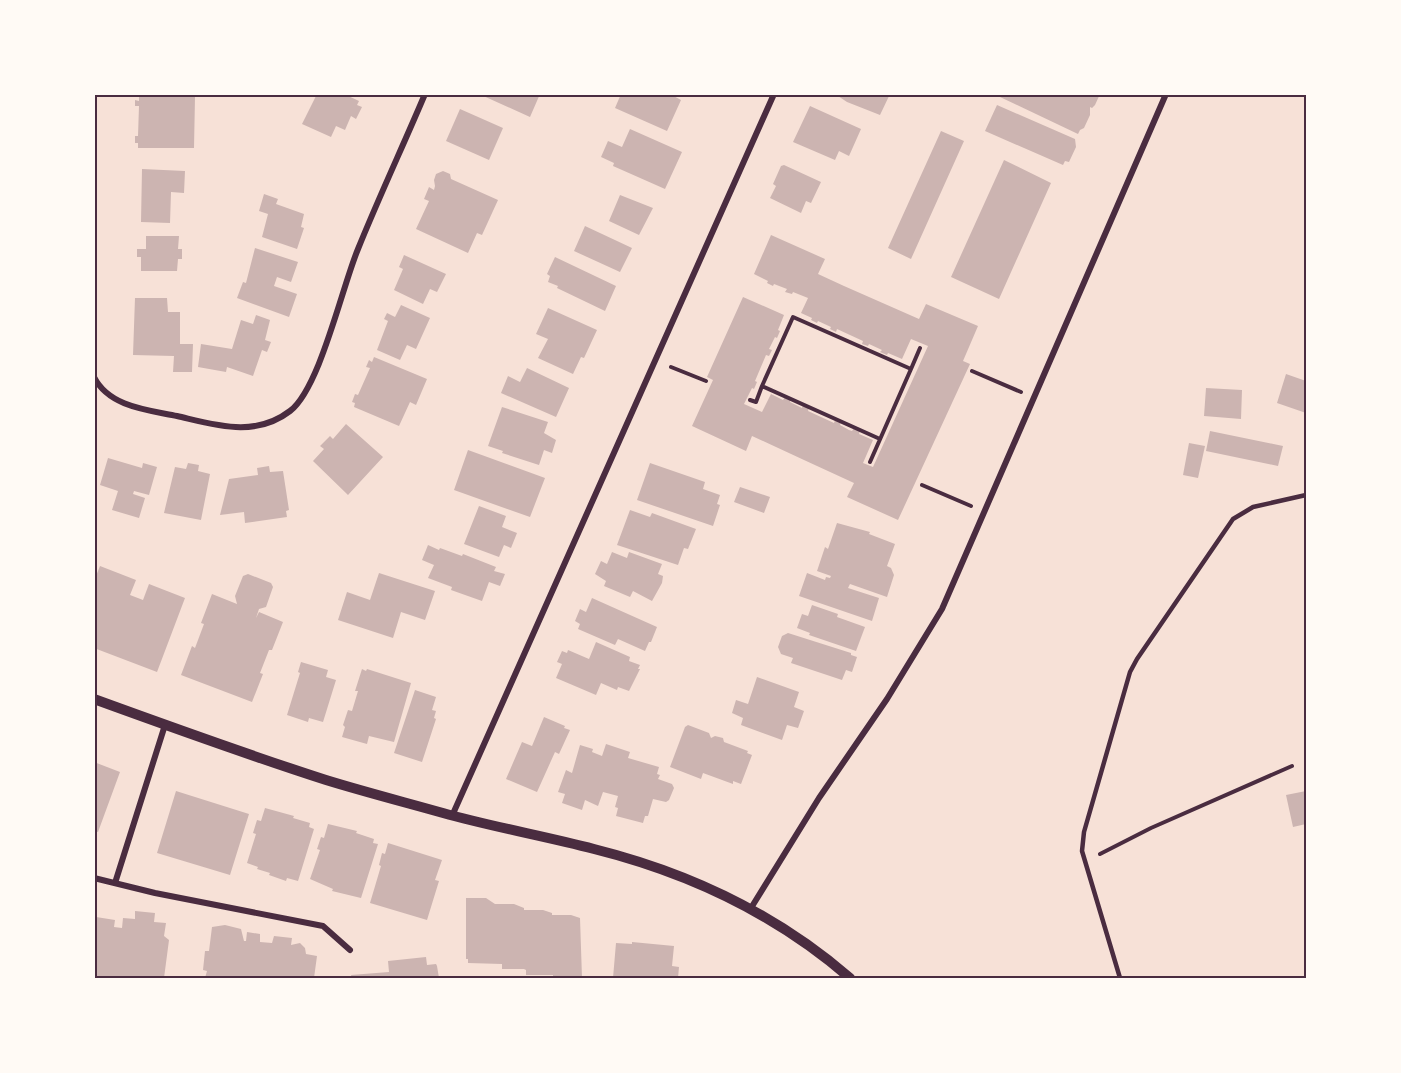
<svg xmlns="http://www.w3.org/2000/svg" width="1401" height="1073" viewBox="0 0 1401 1073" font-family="Karla,sans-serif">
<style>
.building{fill:#ccb4b1}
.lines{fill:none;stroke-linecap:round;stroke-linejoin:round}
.path{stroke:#4a2c40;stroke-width:4}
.service{stroke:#4a2c40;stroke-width:4.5}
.minor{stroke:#4a2c40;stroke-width:6}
.tertiary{stroke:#4a2c40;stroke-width:10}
.neatline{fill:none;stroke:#4a2c40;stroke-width:2}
</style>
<rect width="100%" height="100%" fill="#f7e1d7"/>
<path class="building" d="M139,94L195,97L194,148H138V143H135V136H138L139,106H135V100L139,101Z
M317,94H344L359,101L357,105L362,107L356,119L351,116L345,130L336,126L331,137L302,124Z
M479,94H540L530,117Z
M621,94H670L681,100L667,131L615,108Z
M835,94H890L880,115L847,102Z
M1001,94H1100L1095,105L1092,108L1090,107V115L1084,128L1080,130L1078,134L1000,97Z
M997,105L1075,139L1076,147L1069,162L1065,161L1063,165L985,131Z
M810,106L861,129L849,156L839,151L835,160L793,142Z
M460,109L503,128L489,160L446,141Z
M630,129L682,152L665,189L613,166L614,163L601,157L608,141L622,147Z
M941,131L964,141L911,259L888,248Z
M1004,160L1051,183L999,299L951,277Z
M784,165L821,182L811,203L806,201L801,213L770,198L776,186L773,184L781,166Z
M142,169L185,171L184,193L171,192L170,223L141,222Z
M443,171L450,174L451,179L498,200L482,235L477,233L468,253L416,229L429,201L424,199L429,187L434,190L435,186L434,180L436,174Z
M264,194L278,199L276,204L304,214L301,227L304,228L297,249L262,237L268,214L259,211Z
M620,195L653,208L639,235L609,221Z
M585,226L632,248L620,272L574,251Z
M771,235L825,259L818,274L844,286L919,319L926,304L978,326L963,361L970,364L898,520L847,497L854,483L804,460L752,436L746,451L692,426L713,380L707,377L743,297L784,315L778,330L780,331L777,338L775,337L769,349L772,350L769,356L766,355L755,381L757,382L754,389L752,388L744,404L762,412L771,394L783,400L785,397L791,399L790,402L802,408L803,405L809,408L808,411L834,423L835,420L841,422L840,425L849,430L852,431L854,428L860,431L859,434L873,440L863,463L873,467L928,346L911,339L902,359L888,353L887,355L880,352L882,350L869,344L868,346L862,344L863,341L837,329L836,332L830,329L831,327L818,321L817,323L811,320L812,318L801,313L808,298L793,292L792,294L785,292L787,289L774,284L773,286L767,283L768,281L754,274Z
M146,236H179L178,249H182V259H178L177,271H141V257H137V249H146Z
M255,248L298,262L291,282L277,277L274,286L297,294L289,317L237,298L243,282L246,283Z
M404,255L446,274L437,292L430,289L423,304L394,290L403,269L399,267Z
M555,257L616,286L605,311L557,288L558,286L548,282L550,276L547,274Z
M135,298H167L168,312H180V344H193L192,372H173L174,356L133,355Z
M401,305L430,318L416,349L407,345L400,360L377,350L388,321L384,319L387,313L395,317Z
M548,308L597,330L584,358L581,357L573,374L538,358L548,339L536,334Z
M256,315L270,320L265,340L271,342L267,352L262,350L253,376L227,367L226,372L198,367L201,344L232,349L241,320L253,324Z
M374,357L427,379L416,405L410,402L399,426L354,407L355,403L352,402L355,394L358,395L370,368L366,367L369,360L372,362Z
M527,368L569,388L556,417L501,393L508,376L520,382Z
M1286,374L1306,381V413L1277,403Z
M1206,388L1242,390L1241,419L1204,416Z
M502,407L548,422L544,433L556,440L552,453L544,450L539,465L502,453L503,451L488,446Z
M346,424L383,457L348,495L313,461L324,449L320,446L330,436L333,439Z
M1210,431L1283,446L1278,466L1206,451Z
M1189,443L1205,446L1198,478L1183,475Z
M468,450L545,478L530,517L454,490Z
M108,458L142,468L143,463L157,467L149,495L134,491L133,494L145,498L139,518L112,510L118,491L100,485Z
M188,463L199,465L198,471L210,474L201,520L164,513L175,467L186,469Z
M650,463L705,482L703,489L720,495L717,504L720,505L713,526L637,500Z
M269,466L270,472L283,471L289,510L286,511L287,517L245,523L244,512L220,515L229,479L258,475L257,468Z
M740,487L770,497L764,513L734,502Z
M479,506L506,516L502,527L517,533L511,548L504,545L499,557L464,544Z
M630,510L650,517L652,513L696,529L688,549L684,548L678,565L617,545Z
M837,523L870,532L869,534L895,544L887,566L891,568L894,575L887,597L850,584L848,588L879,598L872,621L799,596L807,573L825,580L826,577L830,578L831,576L817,571L825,547L828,549Z
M428,545L439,550L440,548L462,556L463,554L496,567L494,571L505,574L500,586L489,582L482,601L451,590L452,587L428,578L434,565L422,560Z
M612,552L627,558L629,552L662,564L658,574L663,576L662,583L652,601L633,591L630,597L604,586L606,581L595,574L601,561L607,564Z
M100,566L136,580L130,595L143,600L149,584L185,598L157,672L94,648V581Z
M379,573L435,591L425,620L401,612L393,638L338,620L347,592L370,600Z
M248,574L271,583L273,587L266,607L259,609L256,618L259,612L283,622L272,650H269L260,673L263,674L252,702L181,675L192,646L195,648L204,624L201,623L212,594L237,604L235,596L243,576Z
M592,598L657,627L651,642H649L645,651L618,639L615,645L578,629L580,624L575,621L580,609L586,612Z
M812,605L838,614L837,617L865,627L856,651L809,635L810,633L797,628L802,614L808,616Z
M788,633L851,653V655L857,657L852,672L846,670L842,680L791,663L793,658L781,654L778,647L782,636Z
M596,642L630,657L629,661L640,665L638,669H640L629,691L618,687L617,690L601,683L596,695L556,678L562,664L557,662L562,651L567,653L568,650L589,659Z
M301,662L328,670L326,677L336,680L323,722L309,718L308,722L287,715L300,673L298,672Z
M362,669L366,671L367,669L411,683L394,742L369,736L367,744L342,737L345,727L343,725L348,710L352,711L358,691H355Z
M757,677L799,692L794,707L804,711L798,728L787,725L782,740L741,725L743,718L732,713L736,700L748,704Z
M415,690L436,697L432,710L436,711L434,718L436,719L422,762L394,753Z
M544,717L565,726L564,728L570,730L559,754L555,752L537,792L506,779L522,742L532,746Z
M688,725L709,733L711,738L715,736L723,738L724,742L748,751L747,753L752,755L741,784L733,781V784L703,773L701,779L670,767L685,727Z
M606,744L630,752L628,758L659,767L657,774L660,775L658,779L672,784L674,788L669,800L666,802L653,799L648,816H645L643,823L616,816L618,808L615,807L618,796L603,792L598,806L585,800L582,810L562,803L565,794L558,792L566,770L572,773L580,745L593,749L592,752L602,756Z
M94,762L120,772L98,832L94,831Z
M176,791L249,814L230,875L157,853Z
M1306,791V824L1293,827L1286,795Z
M265,808L294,816L293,818L310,823L309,827L314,829L298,881L287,878L286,881L269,875L270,873L257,869L258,867L247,863L256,834L253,833L257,820L261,821Z
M328,824L357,831L356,833L374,839L373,843L378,844L361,898L332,891L333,889L310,879L320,850L317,849L321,837L324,838Z
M388,843L442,860L435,880L439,881L427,920L370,903L381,866L379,865L382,853L385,854Z
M466,898H486L495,904H514L524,908V910H543L552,913V915H571L580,918L582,978H553V975H526V970L524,969H502V964L468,963V959H466Z
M135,911L155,913L154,922L166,923L164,936L169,940L164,978H94V925L96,917L115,920L114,927L122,928L123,918L135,919Z
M225,925L241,929L244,941H246L247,932L260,934V942L272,943L274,936L292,938L291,945L300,943L305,948L306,954L317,956L314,978H205L207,971L203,970L205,951H209L212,927Z
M632,942L674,946L672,966L679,967L678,978H613L616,943L632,944Z
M426,957L427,965L436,964L437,966L439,978H352L351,975L389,972L388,961Z"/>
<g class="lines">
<path class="path" d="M671,367L706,381
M911,369L920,348
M972,371L1021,392
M750,400L756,402L762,386
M870,462L911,369L793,317L762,386L880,439
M922,485L971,506
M1100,854L1151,828L1292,766"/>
<path class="service" d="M1120,978L1082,851L1084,832L1130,672L1137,659L1233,519L1253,507L1306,495"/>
<path class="minor" d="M94,377C109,407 148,410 177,416C216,425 255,438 290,411C320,388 342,287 358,249C379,197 403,146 425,94
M452,816L774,94
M94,878L155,893L323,926L350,950
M115,883L165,725
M751,908L819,798L887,699L942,609L1166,94"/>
<path class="tertiary" d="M94,699C171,727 248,755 326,780C365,792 404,802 443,813C493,827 544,836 594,849C690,873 775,913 850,978"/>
</g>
<rect width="1401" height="1073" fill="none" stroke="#fffaf5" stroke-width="192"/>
<rect x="96" y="96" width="1209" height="881" class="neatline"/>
</svg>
